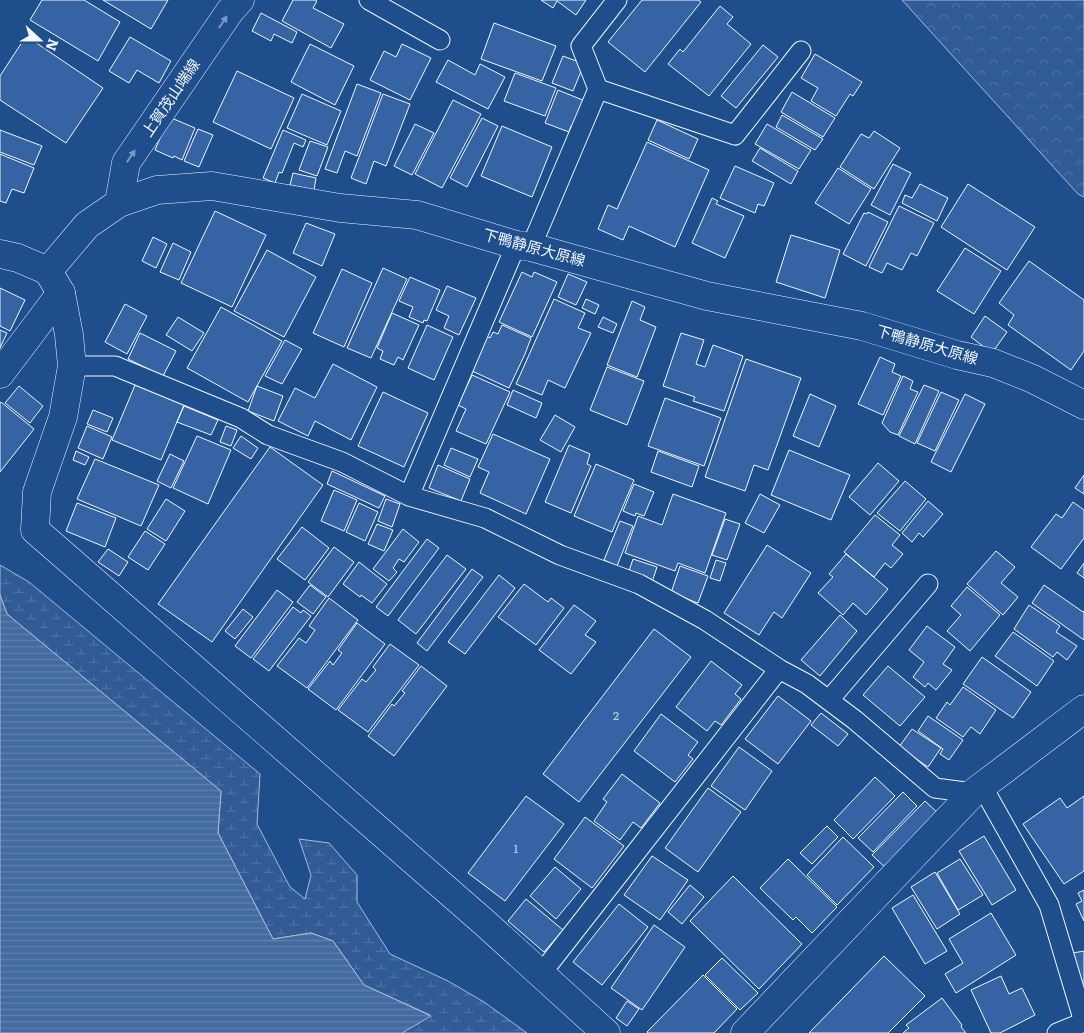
<svg xmlns="http://www.w3.org/2000/svg" width="1084" height="1033" viewBox="0 0 1084 1033" font-family="Literata,'Noto Sans JP',serif">
<style>
.forest{fill:url(#forest-crowns);stroke:#a8bbd7}
.wetland{fill:url(#wetland-marsh);stroke:#a8bbd7}
.water{fill:url(#water-rules);stroke:#a8bbd7}
.building{fill:#3563a3;stroke:#f2f6ff}
.lines{fill:none;stroke-linecap:round;stroke-linejoin:round}
.lane-casing{stroke:#f2f6ff;stroke-width:21}
.street-casing{stroke:#f2f6ff;stroke-width:29}
.secondary-casing{stroke:#f2f6ff;stroke-width:29}
.primary-casing{stroke:#f2f6ff;stroke-width:29}
.lane{stroke:#1f4e8c;stroke-width:19}
.street{stroke:#1f4e8c;stroke-width:28}
.secondary{stroke:#1f4e8c;stroke-width:28}
.primary{stroke:#1f4e8c;stroke-width:28}
.oneway{fill:#7e9ac0}
.labels{text-anchor:middle;stroke-width:4;stroke-linejoin:round;paint-order:stroke}
.number-label{font-size:12px;fill:#c3d1e8}
.street-label{font-size:15px;fill:#f2f6ff;stroke:#1f4e8c}
</style>
<defs>
<pattern id="forest-crowns" width="20" height="18" patternUnits="userSpaceOnUse" patternTransform="scale(1.25)"><rect width="20" height="18" fill="#305b95"/><path d="M2 6a3 3 0 1 1 6 0M12 15a3 3 0 1 1 6 0" fill="none" stroke="#4e73a5"/></pattern>
<pattern id="wetland-marsh" width="20" height="14" patternUnits="userSpaceOnUse" patternTransform="scale(1.25)"><rect width="20" height="14" fill="#305b95"/><path d="M1 5h8M5 5V1M11 12h8M15 12V8" fill="none" stroke="#4e73a5"/></pattern>
<pattern id="water-rules" width="6" height="5" patternUnits="userSpaceOnUse" patternTransform="scale(1.25)"><rect width="6" height="5" fill="#446ba0"/><path d="M0 2.5h6" fill="none" stroke="#5f81ae"/></pattern>
</defs>
<rect width="100%" height="100%" fill="#1f4e8c"/>
<path class="forest" d="M902,0H1084V197L1078,194Z"/>
<path class="wetland" d="M0,565L29,582L260,774L257,824L290,887L305,899L311,875L299,839L329,843L357,875V902L390,954L448,981L484,1002L527,1033H402L430,1015L364,985L333,941L311,933L273,939L218,833L221,791L7,614L0,595Z"/>
<path class="water" d="M0,595L7,614L221,791L218,833L273,939L311,933L333,941L364,985L431,1016L402,1033H0Z"/>
<path class="building" d="M42,0H84L120,22L98,61L30,20Z
M103,0H168L151,29Z
M293,0H315L317,1L313,8L344,24L331,48L282,21Z
M541,0H586L576,15L557,1L553,8Z
M642,0H698L701,2L645,72L608,42Z
M720,6L733,17L727,24L751,44L709,96L668,64L680,49L683,52Z
M261,13L297,32L292,43L274,34L271,41L252,31Z
M494,23L556,46L542,81L481,59Z
M26,36L103,88L66,143L0,100V76Z
M130,37L171,61L159,83L137,70L129,83L109,71Z
M310,44L354,66L335,105L291,82Z
M402,44L431,58L410,100L370,80L384,51L396,57Z
M763,45L778,57L736,108L721,96Z
M815,54L862,82L853,96L850,94L836,116L811,101L818,88L801,78Z
M563,56L584,64L573,91L552,83Z
M448,60L475,75L480,64L505,77L488,109L436,82Z
M237,71L294,98L271,149L213,122Z
M515,73L556,88L545,116L504,101Z
M357,84L381,93L357,156L345,151L337,173L325,169Z
M558,90L585,101L574,127L571,126L569,132L545,123Z
M792,92L835,118L823,137L781,112Z
M302,94L341,111L327,145L287,128Z
M383,94L410,104L386,166L374,161L366,184L351,178Z
M453,100L481,114L442,188L415,174Z
M782,115L823,139L815,150L776,127Z
M169,117L195,128L182,160L174,156L173,158L155,150Z
M482,118L498,126L467,187L450,178Z
M657,120L698,139L689,159L648,140Z
M415,124L434,133L412,175L394,166Z
M767,124L811,150L799,169L755,144Z
M502,126L552,147L532,197L481,176Z
M198,129L213,135L199,167L184,161Z
M0,130L42,146L34,165L0,152Z
M283,130L306,140L303,147L294,143L282,173L279,172L275,183L263,178Z
M874,131L900,148L874,189L840,167L861,134L869,138Z
M310,141L328,147L317,176L299,170Z
M647,142L709,170L675,247L629,226L623,240L598,229L608,205L617,209Z
M760,148L798,171L791,184L752,161Z
M0,154L34,168L24,193L12,189L6,203L0,201Z
M893,164L911,173L890,215L871,205Z
M735,166L774,183L764,206L758,204L755,213L720,198Z
M838,168L871,189L849,224L815,203Z
M293,173L316,178L314,190L290,185Z
M920,184L948,198L937,221L902,203L905,195L912,198Z
M968,184L1035,227L1007,270L941,227Z
M712,198L718,201L716,204L744,216L725,258L692,243Z
M899,206L934,223L917,256L911,253L902,270L887,263L882,273L869,267Z
M215,211L266,235L232,307L181,283Z
M868,212L888,222L866,266L843,254L864,213L867,214Z
M306,223L335,234L322,266L293,253Z
M791,235L840,250L825,298L776,282Z
M153,237L167,244L156,268L142,261Z
M173,243L191,252L179,280L160,272Z
M965,248L1001,271L974,314L937,291Z
M267,250L316,277L284,337L234,311Z
M1029,261L1084,300V351L1071,370L1008,325L1014,315L999,303Z
M383,268L407,279L371,358L347,348Z
M342,269L372,283L344,347L313,333Z
M522,272L532,277L534,272L557,282L532,337L499,322Z
M568,274L587,282L576,305L558,297Z
M410,277L440,290L427,321L424,320L423,323L409,317L413,307L399,301Z
M447,286L476,298L459,335L444,328L449,316L436,310Z
M0,288L25,300L10,331L0,326Z
M554,299L585,313L578,328L591,333L565,388L548,380L542,395L516,384Z
M586,299L599,305L595,314L582,308Z
M632,301L645,307L640,320L656,327L637,377L607,365Z
M125,304L147,316L127,354L105,342Z
M221,307L282,341L248,402L187,368Z
M392,313L419,325L403,360L398,357L394,365L380,359L383,351L377,348Z
M985,316L1007,332L992,353L971,337Z
M178,317L204,333L192,351L166,335Z
M603,317L617,324L613,333L598,327Z
M427,325L453,337L434,380L408,368Z
M502,325L531,338L525,354L509,388L470,370L486,336L490,338L493,332L498,334Z
M0,330L7,333L0,348Z
M140,333L176,351L163,376L128,359Z
M681,333L704,340L696,364L705,367L713,345L743,356L724,411L693,401L695,397L663,386Z
M285,340L302,349L282,384L265,376Z
M880,357L895,364L892,372L901,376L883,415L858,404Z
M746,359L801,378L768,470L754,465L745,491L705,477Z
M333,364L377,387L351,440L315,421L308,436L278,421L295,388L315,398Z
M607,367L644,381L627,425L590,410Z
M472,375L510,392L486,444L456,431L466,409L458,405Z
M903,376L913,381L910,389L918,392L898,435L890,432L882,423Z
M135,385L184,405L161,460L112,440Z
M924,385L939,391L915,444L899,436Z
M19,386L43,406L30,423L5,403Z
M257,386L283,396L274,421L248,411Z
M513,390L542,403L536,418L507,405Z
M383,392L428,413L404,467L358,446Z
M941,392L959,400L935,451L917,443Z
M810,394L836,406L819,447L793,436Z
M965,394L985,404L951,472L931,462Z
M665,398L721,418L704,466L648,446Z
M1,402L34,429L0,472V403Z
M184,406L218,420L211,435L177,422Z
M93,410L113,418L107,432L87,424Z
M555,415L575,427L561,452L540,440Z
M87,426L112,437L103,459L78,448Z
M226,426L237,430L231,446L220,442Z
M493,434L550,459L526,514L480,493L489,472L478,467Z
M197,436L231,450L208,504L173,488Z
M241,436L258,448L251,459L233,448Z
M569,445L590,454L587,464L591,466L571,513L545,502Z
M270,447L323,485L212,642L158,604Z
M451,448L478,459L470,477L444,465Z
M789,450L850,475L831,520L771,495Z
M76,451L89,457L85,465L73,460Z
M658,451L699,466L692,487L651,472Z
M170,454L184,461L171,488L157,481Z
M95,459L159,485L141,526L77,499Z
M878,463L899,481L870,515L849,497Z
M596,464L634,480L612,532L574,516Z
M438,465L470,479L461,501L429,488Z
M332,471L385,496L379,508L327,484Z
M1084,475V494L1075,488Z
M905,481L926,499L900,531L877,513Z
M634,484L654,492L644,516L636,513L635,516L623,511Z
M334,490L357,500L344,531L321,521Z
M673,494L726,513L705,573L678,563L675,571L625,553L638,516L662,525Z
M760,494L780,505L764,533L745,523Z
M166,499L185,511L166,541L147,529Z
M386,499L400,504L392,527L378,521Z
M928,501L943,514L923,537L919,533L912,542L902,533Z
M1073,502L1084,510V538L1061,569L1031,547L1056,514L1062,518Z
M77,503L116,518L105,547L66,531Z
M359,503L378,512L365,541L346,532Z
M875,515L900,535L892,545L903,554L891,568L885,563L874,577L844,552Z
M725,519L740,524L727,560L712,555Z
M620,521L633,526L617,566L604,560Z
M377,524L393,530L384,551L368,544Z
M302,527L329,548L305,580L277,559Z
M403,529L419,542L404,562L399,559L393,568L397,572L389,581L373,569Z
M145,531L165,544L148,570L128,557Z
M427,539L439,548L388,616L376,607Z
M767,545L811,573L782,618L774,612L759,635L724,613Z
M334,547L354,562L328,597L308,582Z
M108,549L128,562L119,576L98,562Z
M996,551L1015,567L1001,583L1018,597L1003,615L967,584Z
M846,554L888,589L866,615L853,603L843,615L818,593L833,577L829,574Z
M447,555L466,569L416,634L398,620Z
M633,559L657,567L651,585L627,577Z
M716,560L726,563L720,581L710,578Z
M359,562L387,584L372,603L361,595L360,597L343,584Z
M1084,563V578L1077,573Z
M680,566L708,576L698,603L671,593Z
M472,569L483,577L427,651L417,643Z
M499,575L515,588L465,654L448,642Z
M524,584L548,602L551,598L564,608L536,645L498,617Z
M310,585L326,597L313,614L297,602Z
M1044,585L1083,612L1084,611V640L1032,603Z
M967,587L1000,615L970,651L947,631L961,615L951,606Z
M277,590L293,602L251,658L235,646Z
M329,598L358,620L307,688L277,666L299,638L306,643L315,630L309,626Z
M574,605L596,621L585,635L596,642L571,674L539,650Z
M1029,605L1060,626L1056,632L1077,646L1067,660L1057,652L1053,657L1014,629Z
M293,607L301,613L303,610L311,616L269,671L253,659Z
M243,609L253,617L235,639L225,631Z
M840,615L857,631L820,676L801,660Z
M357,623L385,644L336,710L308,689L330,661L333,665L342,653L338,650Z
M927,626L955,647L943,664L952,670L936,690L928,683L925,687L913,677L924,662L909,650Z
M654,629L691,657L579,802L543,774Z
M1013,632L1054,661L1037,686L995,656Z
M390,644L419,665L368,732L338,710L362,679L366,682L376,670L373,667Z
M982,657L1031,692L1013,718L963,684Z
M711,661L742,685L735,694L741,699L721,725L715,721L707,731L676,707Z
M421,666L447,686L394,756L368,736L392,704L394,706L405,693L402,691Z
M888,666L925,697L900,726L863,695Z
M963,687L996,710L980,734L971,727L963,737L936,718L947,702L950,705Z
M778,696L811,721L778,764L745,739Z
M821,713L848,734L838,746L811,725Z
M661,714L698,742L688,755L693,759L675,782L634,751Z
M928,716L963,740L949,760L940,754L943,749L918,731Z
M912,729L941,748L928,767L899,747Z
M739,747L772,771L745,810L711,786Z
M622,774L660,803L641,828L633,822L620,840L594,821L607,802L603,799Z
M875,777L895,796L853,839L834,820Z
M708,788L741,812L698,872L665,848Z
M903,792L917,806L873,852L858,838Z
M526,796L564,824L505,901L468,873Z
M1084,796V871L1064,884L1023,824L1060,798L1067,808Z
M925,801L942,817L889,871L872,855Z
M585,817L624,846L592,888L554,859Z
M827,826L838,837L812,864L800,853Z
M984,836L1016,890L992,905L959,851Z
M843,837L874,867L837,905L807,875Z
M652,856L688,880L660,920L624,895Z
M788,859L837,907L812,933L796,917L793,920L760,888Z
M960,859L983,895L958,910L937,873Z
M555,867L581,889L556,919L530,896Z
M935,872L960,914L937,929L911,887Z
M733,876L802,944L759,989L690,921Z
M690,885L704,897L682,924L668,912Z
M1084,890V921L1076,904L1082,901L1078,893Z
M913,895L947,951L925,964L892,908Z
M526,899L563,930L544,952L508,921Z
M619,904L648,927L602,985L573,962Z
M991,913L1016,955L956,993L945,974L963,963L949,939Z
M654,925L685,947L642,1010L611,988Z
M1084,951V1004L1073,953Z
M884,956L925,996L888,1033H809Z
M722,958L758,993L740,1010L705,975Z
M703,975L737,1009L714,1033H648L647,1032Z
M1001,976L1009,994L1022,988L1035,1015L1000,1033H991L971,990Z
M942,998L962,1025L961,1027L966,1033H903L909,1028L906,1025Z
M627,1001L639,1009L627,1026L616,1018Z"/>
<g class="lines">
<defs>
<path id="lane" d="M369,0L440,40
M598,89L581,46L617,0
M531,247L598,89L735,135L801,51
M72,366H115L241,418L268,435L342,462L409,496L485,518L560,555L639,584L705,620L779,669L807,684L855,720L935,788L973,793
M409,496L516,245
M829,700L928,584
M982,786L1049,905L1084,1022L1057,1033
M541,974L779,669"/>
<path id="street" d="M0,374L61,293
M745,1033L973,793L1084,709"/>
<path id="secondary" d="M119,203L126,163L230,11L240,0
M48,271L61,293L69,335L72,366L63,417L37,492L35,530L486,924L606,1033"/>
<path id="primary" d="M0,254L18,258L48,271L87,225L119,203L157,190L212,186L340,208L417,215L516,245L531,247L707,296L862,326L957,355L993,363L1033,379L1084,405"/>
</defs>
<use href="#lane" class="lane-casing"/>
<use href="#street" class="street-casing"/>
<use href="#secondary" class="secondary-casing"/>
<use href="#primary" class="primary-casing"/>
<use href="#lane" class="lane"/>
<use href="#street" class="street"/>
<use href="#secondary" class="secondary"/>
<use href="#primary" class="primary"/>
</g>
<defs><path id="oneway-solid" d="M-6-.8H1V-3.2L6.5 0L1 3.2V.8H-6Z" transform="scale(1.25)"/></defs>
<g class="oneway">
<use href="#oneway-solid" transform="translate(223 22) rotate(-56)"/>
<use href="#oneway-solid" transform="translate(131 156) rotate(-56)"/>
</g>
<g class="labels">
<g class="number-label">
<text x="616" y="720">2</text>
<text x="516" y="853">1</text>
</g>
<g class="street-label">
<text transform="translate(171 98) rotate(-56)" y="5">上賀茂山端線</text>
<text transform="translate(534 248) rotate(15)" y="5">下鴨静原大原線</text>
<text transform="translate(927 345) rotate(16)" y="5">下鴨静原大原線</text>
</g>
</g>
<g transform="translate(40 40) rotate(111)" stroke="#1f4e8c" stroke-width="4" paint-order="stroke">
<path d="M0-4L9 19L0 12L-9 19Z" fill="#f2f6ff"/>
<text y="-8" font-size="14" font-weight="bold" text-anchor="middle" fill="#f2f6ff">N</text>
</g>
</svg>
